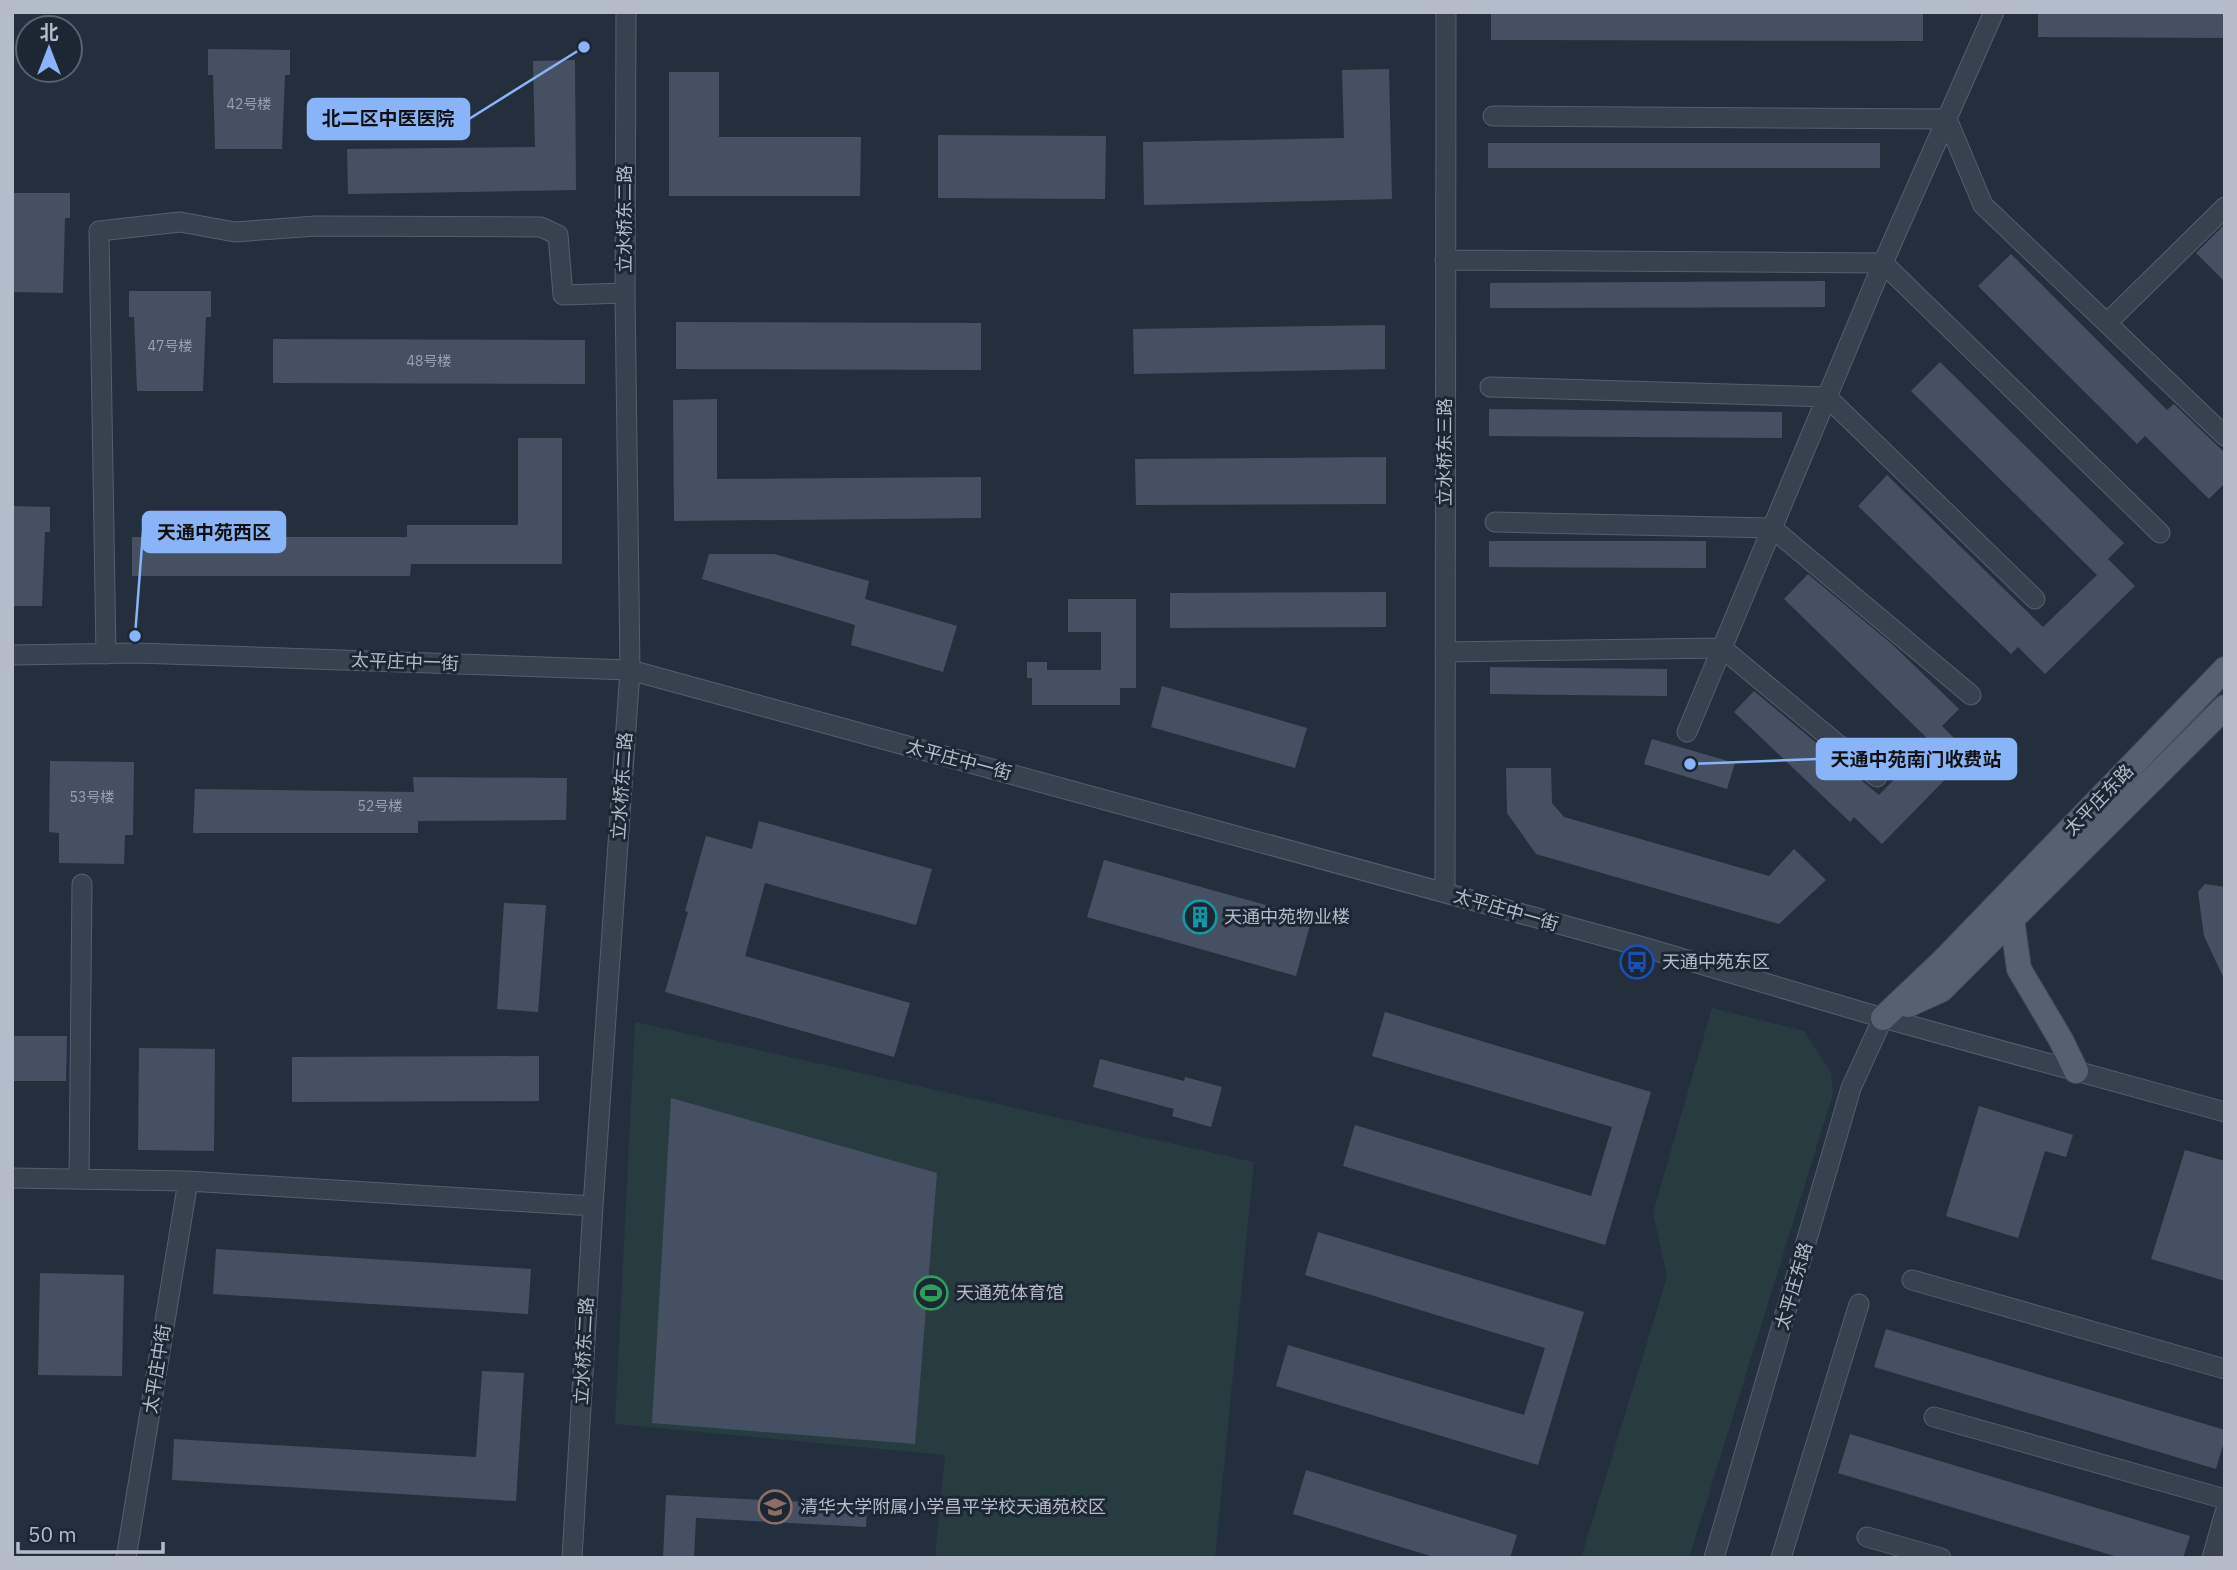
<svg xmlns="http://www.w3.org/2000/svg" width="2237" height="1570" viewBox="0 0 2237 1570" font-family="'IBM Plex Sans','Noto Sans SC',sans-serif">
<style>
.green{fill:#263c3f}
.building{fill:#455162}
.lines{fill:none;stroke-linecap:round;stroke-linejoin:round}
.minor-casing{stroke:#565f6c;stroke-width:21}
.major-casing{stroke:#414a57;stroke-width:26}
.minor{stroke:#38414e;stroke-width:19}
.major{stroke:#56606e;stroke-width:24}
.labels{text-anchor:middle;stroke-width:6;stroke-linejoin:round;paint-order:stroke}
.number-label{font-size:14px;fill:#98a1af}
.street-label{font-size:18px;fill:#b4bcc9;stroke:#1d2633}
.poi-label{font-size:18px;fill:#b4bcc9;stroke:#1d2633;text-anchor:start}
.leader{fill:none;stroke:#8ab4f8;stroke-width:2.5}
.callout-dot{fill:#8ab4f8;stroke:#1d2633;stroke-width:2.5}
.callout{fill:#8ab4f8;stroke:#8ab4f8;stroke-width:2.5}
.callout-label{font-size:19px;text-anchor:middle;font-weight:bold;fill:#111}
</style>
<rect width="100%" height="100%" fill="#242f3e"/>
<path class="green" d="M1712,1008L1804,1031L1831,1072L1833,1094L1689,1558H1581L1667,1277L1653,1213Z
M635,1022L1254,1162L1215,1558H935L945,1455L615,1424Z"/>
<path class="building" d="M1491,12L1923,14V41L1491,40Z
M2038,12L2225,13V38L2038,37Z
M208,49L290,50V75H285L282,149H215L213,75H208Z
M575,60L576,190L348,194L347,149L535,147L533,61Z
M1389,69L1392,199L1144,205L1143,142L1344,138L1342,70Z
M669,72H719V137H861L860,196H669Z
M938,135L1106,136L1105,199L938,198Z
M1488,143H1880V168H1488Z
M12,193H70V218H65L63,293L12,292Z
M2225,224V282L2196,253Z
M2011,254L2167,410L2174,404L2225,453V483L2209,499L2145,436L2137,444L1978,286Z
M1825,281V307L1490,308V283Z
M129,291H211V317H206L203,391H137L134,317H129Z
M676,322L981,323V370L676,369Z
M1385,325V369L1134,374L1133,329Z
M273,339L585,340V384L273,383Z
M1940,362L2124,543L2108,559L2135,586L2045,674L2018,647L2011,654L1858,506L1887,475L2043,627L2097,575L1911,391Z
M717,399V479L981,477V518L674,521L673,400Z
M1489,409L1782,412V438L1489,436Z
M518,438H562V564H411L410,576H132V537H407V525H518Z
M1386,457V504L1136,505L1135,459Z
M12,506L50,507V532H45L42,606H12Z
M1489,541H1706V568L1489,567Z
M709,554H774L869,581L865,599L957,626L943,672L851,645L855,625L702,579Z
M1808,574L1893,645L1959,709L1942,726L1970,754L1882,844L1854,817L1850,822L1734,712L1754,691L1879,795L1931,742L1784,599Z
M1386,592V627L1170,628V593Z
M1068,599H1136V688H1120V705H1032V678H1027V662H1047V670H1101V632H1068Z
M1490,667L1667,669V696L1490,694Z
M1162,686L1307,728L1295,768L1151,727Z
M1652,739L1735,763L1727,789L1644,764Z
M50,761L134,762L133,835H125L124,864L59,863V833L49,832Z
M1506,768H1551L1552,803L1564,817L1769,876L1794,849L1826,880L1779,924L1536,854L1507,813Z
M413,777L567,778L566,820L418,821V833H193L195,789L414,792Z
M759,821L932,869L916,925L765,883L745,956L910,1003L894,1057L665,992L688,912L685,911L706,836L752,849Z
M1104,860L1312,918L1296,976L1087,917Z
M2205,884L2225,887V981L2204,936L2198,892Z
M504,903L546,905L538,1012L497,1009Z
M1385,1012L1651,1092L1605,1245L1343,1166L1355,1125L1591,1196L1612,1127L1372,1056Z
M12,1036H67L66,1081H12Z
M139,1048L215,1049L214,1151L138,1150Z
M539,1056V1101L292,1102V1057Z
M1100,1059L1184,1081L1185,1077L1222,1087L1211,1127L1172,1116L1174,1109L1093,1087Z
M671,1098L937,1173L915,1444L652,1423Z
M1979,1106L2073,1135L2066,1157L2045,1151L2018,1238L1946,1216Z
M2185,1150L2225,1161V1281L2151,1259Z
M1318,1232L1584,1312L1538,1465L1276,1386L1288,1345L1524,1415L1545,1348L1305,1275Z
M216,1249L531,1269L528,1314L213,1294Z
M40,1273L124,1275L122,1376L38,1375Z
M1886,1329L2225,1430V1438L2216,1469L1874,1367Z
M482,1371L524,1373L516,1501L172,1480L174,1439L476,1457Z
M1850,1434L2190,1536L2183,1558H2121L1838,1473Z
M1306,1470L1517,1535L1510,1558H1437L1293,1514Z
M666,1495L867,1505L866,1527L696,1518L694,1558H663Z"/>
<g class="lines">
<defs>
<path id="minor" d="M1493,116L1947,119L1983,205L2225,436
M1445,260L1883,263L1994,12
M2107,323L2225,207
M1490,387L1827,397L2035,599
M1495,522L1772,528L1971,695
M1445,652L1722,648L1883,263L2160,533
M106,654L99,231L180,222L235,232L316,226L541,227L558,235L563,295L625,293
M12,655L137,653L630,670L1643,947L1883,1018L2225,1112
M1687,732L1722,648L1877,777
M1445,893L1446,12
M12,1178L188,1181L593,1206
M79,1179L82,884
M1912,1280L2225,1369
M1934,1417L2225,1499
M1867,1537L1941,1558
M126,1558L188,1181
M572,1558L593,1206L630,670L625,293L626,12
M1714,1558L1851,1088L1883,1018
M1781,1558L1859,1304
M2212,1558L2225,1512"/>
<path id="major" d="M2012,919L2019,969L2061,1040L2076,1071
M1908,1005L1941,990L2225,707
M1883,1018L1942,962L2225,669"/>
</defs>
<use href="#minor" class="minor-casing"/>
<use href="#major" class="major-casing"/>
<use href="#minor" class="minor"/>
<use href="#major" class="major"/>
</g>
<defs>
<symbol id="building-ring" viewBox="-11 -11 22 22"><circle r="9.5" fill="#1d2633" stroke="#0f9aa8" stroke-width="1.5"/><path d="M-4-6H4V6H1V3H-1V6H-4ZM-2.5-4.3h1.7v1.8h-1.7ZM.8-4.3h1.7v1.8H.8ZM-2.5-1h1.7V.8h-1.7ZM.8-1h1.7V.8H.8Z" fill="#0f9aa8"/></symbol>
<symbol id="bus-ring" viewBox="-11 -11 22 22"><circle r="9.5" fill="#1d2633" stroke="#1a4fb4" stroke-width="1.5"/><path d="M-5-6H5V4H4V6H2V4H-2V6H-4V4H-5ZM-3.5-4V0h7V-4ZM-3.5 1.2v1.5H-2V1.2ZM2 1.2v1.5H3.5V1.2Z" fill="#1a4fb4"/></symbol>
<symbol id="stadium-ring" viewBox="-11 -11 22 22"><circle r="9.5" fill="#1d2633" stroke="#2e9e5b" stroke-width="1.5"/><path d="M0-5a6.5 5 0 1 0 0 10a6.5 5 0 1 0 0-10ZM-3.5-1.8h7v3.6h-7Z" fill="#2e9e5b"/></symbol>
<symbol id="school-ring" viewBox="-11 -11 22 22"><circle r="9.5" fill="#1d2633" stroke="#8d6e63" stroke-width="1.5"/><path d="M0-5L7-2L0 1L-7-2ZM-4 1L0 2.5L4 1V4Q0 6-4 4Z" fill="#8d6e63"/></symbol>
</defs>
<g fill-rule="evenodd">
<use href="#building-ring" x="1181" y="898" width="38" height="38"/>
<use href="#bus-ring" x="1618" y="943" width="38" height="38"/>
<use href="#stadium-ring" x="912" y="1274" width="38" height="38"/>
<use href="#school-ring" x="756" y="1488" width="38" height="38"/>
</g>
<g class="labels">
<g class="number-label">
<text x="249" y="109">42号楼</text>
<text x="170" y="351">47号楼</text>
<text x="429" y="366">48号楼</text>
<text x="92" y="802">53号楼</text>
<text x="380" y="811">52号楼</text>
</g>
<g class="street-label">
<text transform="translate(625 219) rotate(-90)" y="6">立水桥东二路</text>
<text transform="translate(1445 452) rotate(-90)" y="6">立水桥东三路</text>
<text transform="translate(405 662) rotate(2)" y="6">太平庄中一街</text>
<text transform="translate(959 760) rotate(15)" y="6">太平庄中一街</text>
<text transform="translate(622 786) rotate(-86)" y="6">立水桥东二路</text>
<text transform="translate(2099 800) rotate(-46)" y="6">太平庄东路</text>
<text transform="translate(1506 910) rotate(16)" y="6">太平庄中一街</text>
<text transform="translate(1794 1286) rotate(-74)" y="6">太平庄东路</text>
<text transform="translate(584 1351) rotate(-87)" y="6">立水桥东二路</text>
<text transform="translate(157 1369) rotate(-81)" y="6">太平庄中街</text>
</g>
<g class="poi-label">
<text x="1224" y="923">天通中苑物业楼</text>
<text x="1662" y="968">天通中苑东区</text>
<text x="956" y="1299">天通苑体育馆</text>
<text x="800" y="1513">清华大学附属小学昌平学校天通苑校区</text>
</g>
</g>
<path class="leader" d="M584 47L469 119M135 636L143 532M1690 764L1817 759"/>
<g class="callout-dot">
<circle cx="584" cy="47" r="7"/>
<circle cx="135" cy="636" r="7"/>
<circle cx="1690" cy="764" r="7"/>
</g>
<g class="callout">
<rect x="308" y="99" width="161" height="40" rx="7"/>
<rect x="143" y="512" width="142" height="40" rx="7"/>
<rect x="1817" y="739" width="199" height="40" rx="7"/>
</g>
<g class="callout-label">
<text x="388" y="125">北二区中医医院</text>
<text x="214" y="539">天通中苑西区</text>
<text x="1916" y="766">天通中苑南门收费站</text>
</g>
<rect width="2237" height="1570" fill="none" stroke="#b4bcc9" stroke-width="28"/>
<g transform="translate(49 49)"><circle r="33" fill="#1d2633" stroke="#59626f" stroke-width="2"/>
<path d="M0-5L12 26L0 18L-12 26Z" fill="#8ab4f8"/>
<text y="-10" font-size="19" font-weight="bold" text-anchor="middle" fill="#b4bcc9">北</text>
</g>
<path d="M18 1542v10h145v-10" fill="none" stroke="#b4bcc9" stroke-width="3.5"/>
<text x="28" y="1542" font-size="21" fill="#b4bcc9" stroke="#1d2633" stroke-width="5" paint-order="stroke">50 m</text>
</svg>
